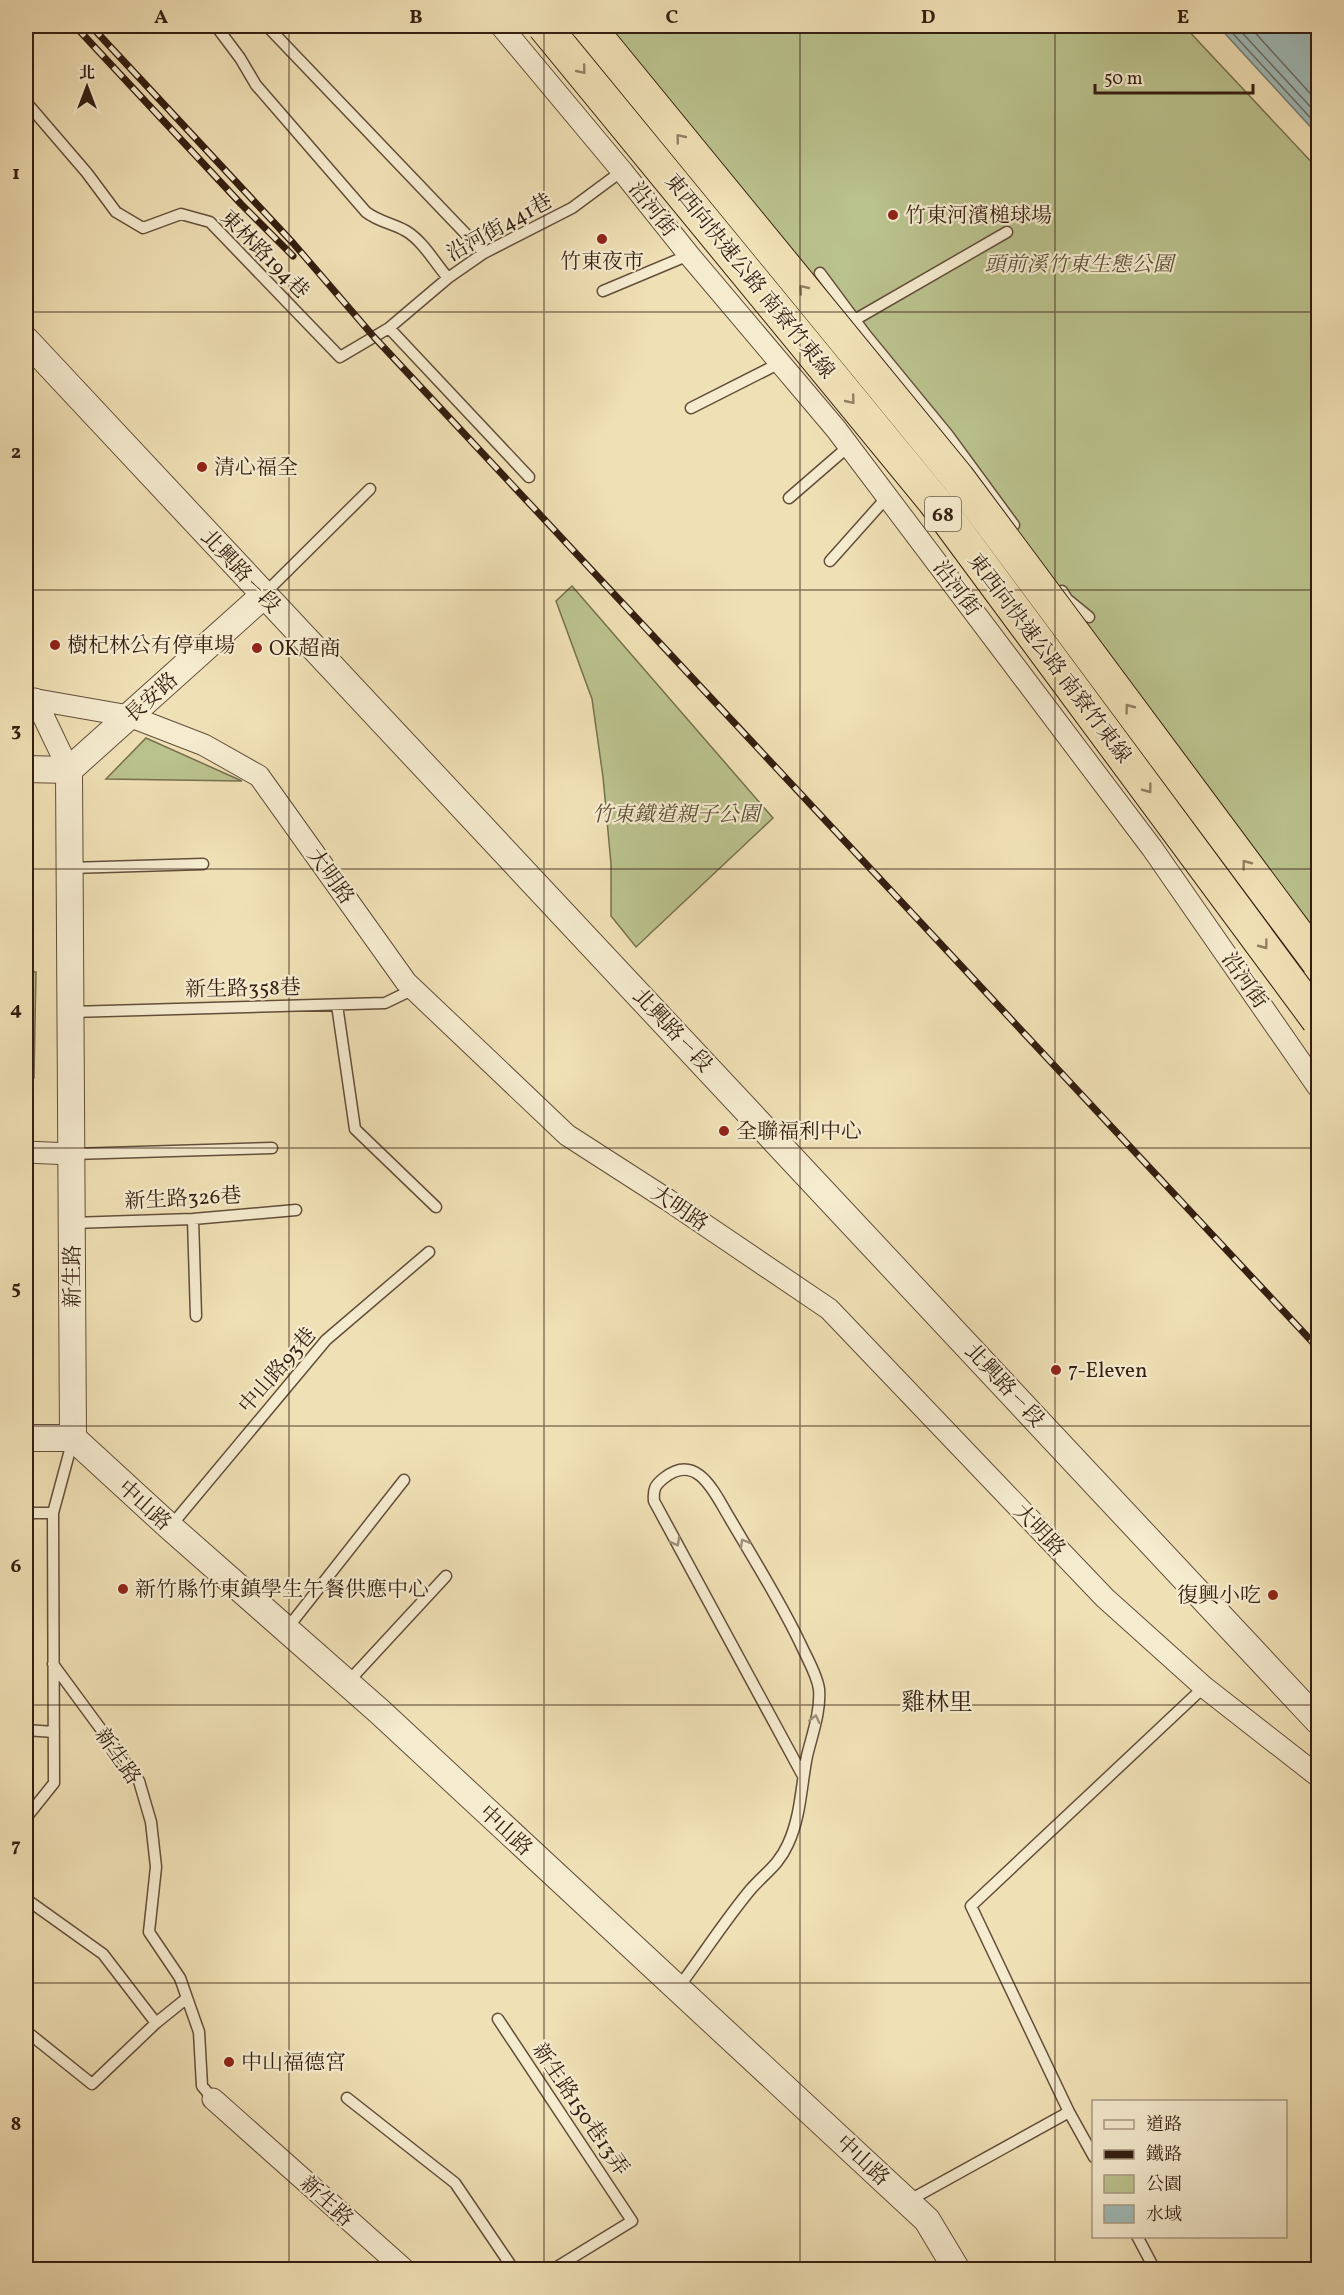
<svg xmlns="http://www.w3.org/2000/svg" width="1344" height="2295" viewBox="0 0 1344 2295" font-family="Vollkorn,'Noto Serif TC',serif">
<style>
.green{fill:#bac28d;stroke:#77704f;stroke-width:1.5}
.water{fill:#9fbab8;stroke:#747c75;stroke-width:1.5}
.lines{fill:none;stroke-linecap:round;stroke-linejoin:round}
.shore{stroke:#6a6c64;stroke-width:1.5}
.service-casing{stroke:#634e3a;stroke-width:13}
.minor-casing{stroke:#634e3a;stroke-width:23}
.tertiary-casing{stroke:#634e3a;stroke-width:28}
.service{stroke:#f5ebcf;stroke-width:10}
.minor{stroke:#f5ebcf;stroke-width:21}
.tertiary{stroke:#f5ebcf;stroke-width:26}
.rail-casing{stroke:#341e11;stroke-width:7}
.rail{stroke:#f5ebcf;stroke-width:4.5;stroke-dasharray:14;stroke-linecap:butt}
.trunk-bridge-casing{stroke:#341e11;stroke-width:35;stroke-linecap:butt}
.trunk-bridge{stroke:#f0e0b5;stroke-width:33}
.oneway{stroke:#927f63}
.oneway2{stroke:#9e8f7a}
.grid{fill:none;stroke:#341e11;stroke-width:1.5;stroke-opacity:0.55}
.poi-dot{fill:#8f2418;stroke:#f5ebcf;stroke-width:2}
.labels{text-anchor:middle;stroke-width:4.5;stroke-linejoin:round;paint-order:stroke}
.shield{fill:#f5ebcf;stroke:#6e5c4a;stroke-width:1.5}
.shield-label{font-size:20px;font-weight:bold;fill:#341e11}
.street-label{font-size:21px;fill:#341e11;stroke:#f5ebcf}
.poi-label{font-size:21px;fill:#341e11;stroke:#f5ebcf;text-anchor:start}
.park-label{font-size:21px;font-style:italic;fill:#5c4f36;stroke:#f5ebcf}
.quarter-label{font-size:24px;fill:#341e11;stroke:#f5ebcf}
.neatline{fill:none;stroke:#341e11;stroke-width:2}
.grid-label{font-size:20px;text-anchor:middle;font-weight:bold;fill:#341e11}
</style>
<rect width="100%" height="100%" fill="#f0e0b5"/>
<filter id="stains"><feTurbulence type="fractalNoise" baseFrequency=".00333" numOctaves="4"/><feColorMatrix values="0 0 0 0 .2 0 0 0 0 .09 0 0 0 0 .02 0 0 0 .5 -.17"/></filter>
<radialGradient id="worn" r=".72"><stop offset=".6" stop-color="#630" stop-opacity="0"/><stop offset="1" stop-color="#630" stop-opacity=".3"/></radialGradient>
<path class="green" d="M573,26H1184L1318,169V969L835,338Z
M572,586L773,818L636,947L611,916V864L603,777L592,699L556,601Z
M146,738L242,781L106,779Z
M26,971L36,972L34,1078H26Z"/>
<path class="water" d="M1218,26H1318V135Z"/>
<g class="lines">
<path class="shore" d="M1226,26L1318,126
M1236,26L1318,115
M1249,26L1318,102"/>
<defs>
<path id="service" d="M216,26L240,58L256,85L366,212C379,222 392,223 406,231C423,241 435,263 448,278
M267,26L484,253
M26,102L87,173L116,212L143,228L181,214L210,222L340,357L389,328L448,278L484,253L572,208L622,171
M820,273L866,335L948,435L1014,525
M603,291L689,255
M851,322L1007,232
M389,328L529,477
M26,368L39,355
M691,408L780,363
M789,498L849,446
M830,561L888,496
M1062,591L1067,599L1089,617
M264,594L370,489
M70,868L203,864
M337,1005L355,1129L436,1207
M71,1012L385,1003L414,989
M72,1154L272,1148
M193,1219L196,1316
M72,1223L193,1219L296,1210
M26,1513H53
M170,1527L326,1340L429,1252
M286,1630L404,1480
M53,1664L139,1781L151,1822L156,1867L149,1932L180,1978L199,2032L202,2086L213,2099
M347,1683L446,1576
M26,1730L54,1732
M26,1818L54,1783L53,1513L73,1439
M26,1899L103,1954L156,2023L187,1998
M678,1988C703,1955 725,1920 751,1889C766,1872 778,1866 788,1844C801,1816 801,1786 807,1756C812,1735 821,1711 819,1689C817,1675 808,1660 802,1647C781,1602 754,1560 729,1517C714,1492 697,1452 664,1478C655,1485 653,1489 654,1501L803,1776
M498,2019L632,2221L552,2270
M31,2035L92,2084L156,2023
M347,2098L455,2183L514,2270
M1094,2157L1069,2112L971,1906L1204,1687
M908,2201L1069,2112
M1137,2236L1155,2270"/>
<path id="minor" d="M501,26L622,171L689,255L836,429L1152,848L1318,1087
M26,698L129,716L204,745L259,776L406,982L567,1135L668,1200L829,1309L1105,1598L1204,1687L1318,1776
M35,699L69,770
M26,1152L71,1154
M213,2099L405,2270"/>
<path id="tertiary" d="M26,340L1318,1721
M26,769L69,770L264,595
M69,770L73,1438
M26,1438H73L170,1527L380,1712L927,2220L957,2270"/>
</defs>
<use href="#service" class="service-casing"/>
<use href="#minor" class="minor-casing"/>
<use href="#tertiary" class="tertiary-casing"/>
<use href="#service" class="service"/>
<use href="#minor" class="minor"/>
<use href="#tertiary" class="tertiary"/>
<defs>
<path id="rail" d="M75,26L241,204L293,256
M91,26L293,243L374,337L1318,1348"/>
</defs>
<use href="#rail" class="rail-casing"/>
<use href="#rail" class="rail"/>
<defs>
<path id="trunk-bridge" d="M544,26L934,501L1318,1020
M588,26L958,478L1318,962"/>
</defs>
<use href="#trunk-bridge" class="trunk-bridge-casing"/>
<use href="#trunk-bridge" class="trunk-bridge"/>
</g>
<defs><path id="oneway-chevron" d="M-2-3.5L2.5 0L-2 3.5" fill="none" stroke-width="1.6" stroke-linecap="round" stroke-linejoin="round" transform="scale(1.5)"/></defs>
<g class="oneway">
<use href="#oneway-chevron" transform="translate(582 70) rotate(51)"/>
<use href="#oneway-chevron" transform="translate(680 138) rotate(-129)"/>
<use href="#oneway-chevron" transform="translate(803 289) rotate(-129)"/>
<use href="#oneway-chevron" transform="translate(851 400) rotate(51)"/>
<use href="#oneway-chevron" transform="translate(1129 708) rotate(-127)"/>
<use href="#oneway-chevron" transform="translate(1148 789) rotate(53)"/>
<use href="#oneway-chevron" transform="translate(1246 864) rotate(-127)"/>
<use href="#oneway-chevron" transform="translate(1264 945) rotate(53)"/>
</g>
<g class="oneway2">
<use href="#oneway-chevron" transform="translate(676 1542) rotate(61)"/>
<use href="#oneway-chevron" transform="translate(744 1543) rotate(-120)"/>
<use href="#oneway-chevron" transform="translate(815 1719) rotate(-77)"/>
</g>
<path class="grid" d="M289,26V2270M544,26V2270M800,26V2270M1055,26V2270M26,312H1318M26,590H1318M26,869H1318M26,1148H1318M26,1426H1318M26,1705H1318M26,1983H1318"/>
<g class="poi-dot">
<circle cx="893" cy="215" r="6"/>
<circle cx="602" cy="239" r="6"/>
<circle cx="202" cy="467" r="6"/>
<circle cx="55" cy="645" r="6"/>
<circle cx="257" cy="648" r="6"/>
<circle cx="724" cy="1131" r="6"/>
<circle cx="1056" cy="1370" r="6"/>
<circle cx="123" cy="1589" r="6"/>
<circle cx="1273" cy="1595" r="6"/>
<circle cx="229" cy="2062" r="6"/>
</g>
<g class="labels">
<rect class="shield" x="925" y="497" width="36" height="34" rx="4.5"/>
<g class="shield-label">
<text x="943" y="521">68</text>
</g>
<g class="street-label">
<text transform="translate(653 209) rotate(52)" y="7">沿河街</text>
<text transform="translate(499 227) rotate(-29)" y="7">沿河街441巷</text>
<text transform="translate(265 254) rotate(45)" y="7">東林路194巷</text>
<text transform="translate(750 276) rotate(51)" y="7">東西向快速公路 南寮竹東線</text>
<text transform="translate(241 571) rotate(47)" y="7">北興路ㄧ段</text>
<text transform="translate(957 588) rotate(53)" y="7">沿河街</text>
<text transform="translate(1050 658) rotate(53)" y="7">東西向快速公路 南寮竹東線</text>
<text transform="translate(151 697) rotate(-42)" y="7">長安路</text>
<text transform="translate(331 876) rotate(54)" y="7">大明路</text>
<text transform="translate(1245 980) rotate(55)" y="7">沿河街</text>
<text transform="translate(243 988) rotate(-1)" y="7">新生路358巷</text>
<text transform="translate(673 1030) rotate(47)" y="7">北興路ㄧ段</text>
<text transform="translate(183 1198) rotate(-3)" y="7">新生路326巷</text>
<text transform="translate(680 1208) rotate(34)" y="7">大明路</text>
<text transform="translate(72 1276) rotate(-90)" y="7">新生路</text>
<text transform="translate(277 1370) rotate(-49)" y="7">中山路93巷</text>
<text transform="translate(1005 1385) rotate(47)" y="7">北興路ㄧ段</text>
<text transform="translate(145 1505) rotate(42)" y="7">中山路</text>
<text transform="translate(1040 1530) rotate(46)" y="7">大明路</text>
<text transform="translate(118 1756) rotate(55)" y="7">新生路</text>
<text transform="translate(506 1830) rotate(43)" y="7">中山路</text>
<text transform="translate(581 2109) rotate(56)" y="7">新生路150巷13弄</text>
<text transform="translate(863 2160) rotate(43)" y="7">中山路</text>
<text transform="translate(327 2201) rotate(42)" y="7">新生路</text>
</g>
<g class="poi-label">
<text x="905" y="222">竹東河濱槌球場</text>
<text x="602" y="268" text-anchor="middle">竹東夜市</text>
<text x="214" y="474">清心福全</text>
<text x="67" y="652">樹杞林公有停車場</text>
<text x="269" y="655">OK超商</text>
<text x="736" y="1138">全聯福利中心</text>
<text x="1068" y="1377">7-Eleven</text>
<text x="135" y="1596">新竹縣竹東鎮學生午餐供應中心</text>
<text x="1261" y="1602" text-anchor="end">復興小吃</text>
<text x="241" y="2069">中山福德宮</text>
</g>
<g class="park-label">
<text x="1079" y="271">頭前溪竹東生態公園</text>
<text x="676" y="821">竹東鐵道親子公園</text>
</g>
<g class="quarter-label">
<text x="937" y="1710">雞林里</text>
</g>
</g>
<rect width="1344" height="2295" fill="none" stroke="#f0e0b5" stroke-width="66"/>
<rect x="1092" y="2100" width="195" height="138" fill="#f5ebcf" stroke="#a89983" stroke-width="1.5"/>
<rect x="1104" y="2120" width="30" height="9" fill="#f5ebcf" stroke="#a89983" stroke-width="1.5"/>
<text x="1146" y="2130" font-size="18" fill="#341e11">道路</text>
<rect x="1104" y="2150" width="30" height="9" fill="#341e11" stroke="#a89983" stroke-width="1.5"/>
<text x="1146" y="2160" font-size="18" fill="#341e11">鐵路</text>
<rect x="1104" y="2175" width="30" height="18" fill="#bac28d" stroke="#a89983" stroke-width="1.5"/>
<text x="1146" y="2190" font-size="18" fill="#341e11">公園</text>
<rect x="1104" y="2205" width="30" height="18" fill="#9fbab8" stroke="#a89983" stroke-width="1.5"/>
<text x="1146" y="2220" font-size="18" fill="#341e11">水域</text>
<g transform="translate(87 87)" stroke="#f5ebcf" stroke-width="4.5" paint-order="stroke">
<path d="M0-4.5L10 22L0 15L-10 22Z" fill="#341e11"/>
<text y="-9" font-size="16" font-weight="bold" text-anchor="middle" fill="#341e11">北</text>
</g>
<path d="M1095 84v9h158v-9" fill="none" stroke="#341e11" stroke-width="3"/>
<text x="1104" y="84" font-size="18" fill="#341e11" stroke="#f5ebcf" stroke-width="4.5" paint-order="stroke">50 m</text>
<rect x="33" y="33" width="1278" height="2229" class="neatline"/>
<g class="grid-label">
<text x="161" y="23">A</text>
<text x="416" y="23">B</text>
<text x="672" y="23">C</text>
<text x="928" y="23">D</text>
<text x="1183" y="23">E</text>
<text x="16" y="179">1</text>
<text x="16" y="458">2</text>
<text x="16" y="736">3</text>
<text x="16" y="1015">4</text>
<text x="16" y="1294">5</text>
<text x="16" y="1572">6</text>
<text x="16" y="1851">7</text>
<text x="16" y="2130">8</text>
</g>
<rect width="100%" height="100%" filter="url(#stains)"/>
<rect width="100%" height="100%" fill="url(#worn)"/>
</svg>
